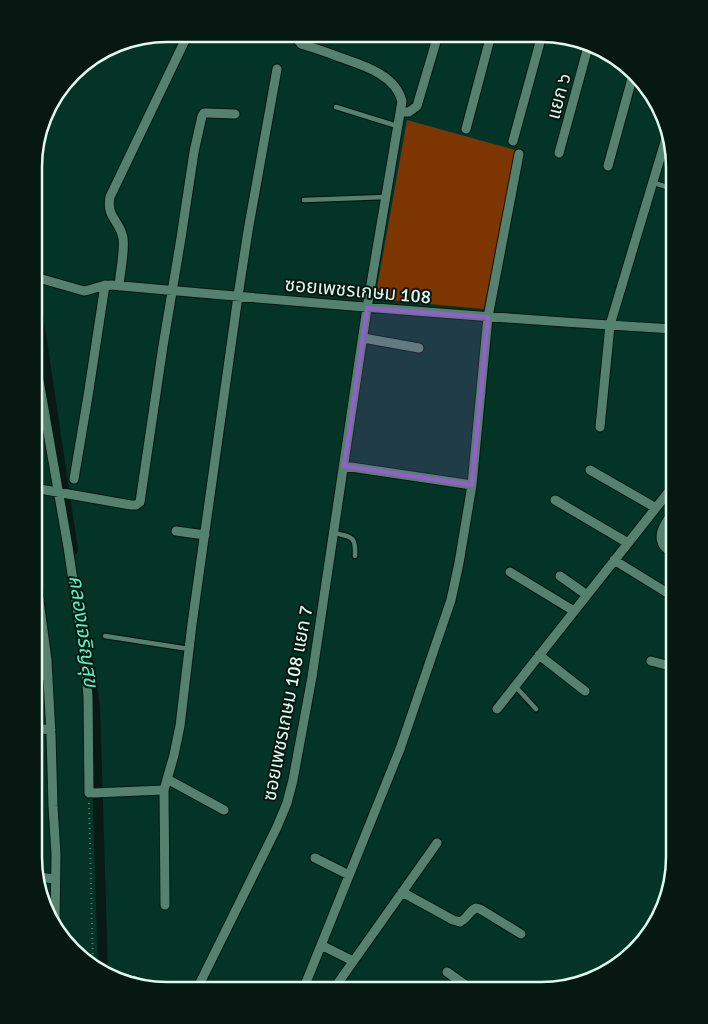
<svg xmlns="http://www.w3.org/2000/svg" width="708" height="1024" viewBox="0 0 708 1024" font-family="Signika,'Noto Sans Thai',sans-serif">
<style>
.green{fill:#7d3602}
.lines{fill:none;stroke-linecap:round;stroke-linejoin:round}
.canal{stroke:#091913;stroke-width:10}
.lane-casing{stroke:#021911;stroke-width:7}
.street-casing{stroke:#021911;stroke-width:11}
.path{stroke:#547c6f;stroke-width:2;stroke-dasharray:1 4;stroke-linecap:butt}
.lane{stroke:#558270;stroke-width:4.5}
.street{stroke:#558270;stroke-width:9}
.marked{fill:#945fcb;fill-opacity:0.2;stroke:#945fcb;stroke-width:4;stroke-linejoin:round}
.labels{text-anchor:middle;stroke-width:4;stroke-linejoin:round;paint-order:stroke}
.street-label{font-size:19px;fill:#e0f8ee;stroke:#061811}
.water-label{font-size:20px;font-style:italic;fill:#55f5c3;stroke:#061811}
.rim{fill:none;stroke:#e0f8ee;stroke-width:2.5}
</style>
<rect width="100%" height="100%" fill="#033426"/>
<path class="green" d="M407,120L515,150L484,309L375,299Z"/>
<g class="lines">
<path class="canal" d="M35,294L73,550
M88,658L95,707L103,971"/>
<defs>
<path id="lane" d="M336,107L397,126
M654,183L674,189
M304,200L386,197
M34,498L40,489
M334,533C352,537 356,536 355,556
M105,636L189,649
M515,686L536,709"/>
<path id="street" d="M401,112H409L417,106L438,35
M466,129L491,35
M513,141L542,35
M559,153L588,47
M608,166L633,75
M35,277L84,291C96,289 98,285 111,285C298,302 486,318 674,329
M119,286C120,272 125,251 123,238C120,220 106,218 110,197L188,34
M363,338L419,348
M35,358L68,547L85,661L88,697L89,793
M600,427L610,325L667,135
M344,466L472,485
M590,470L656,508
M74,479L88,396L105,285
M34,488L131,505H136L140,502L163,346L181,238L194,152L202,116L204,113H207L235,114
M555,500L628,543
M176,531L205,535
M674,554C671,551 666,549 664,546C656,535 667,520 674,512
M614,560L674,597
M34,563L47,660L51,735L53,806L56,854L55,924
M510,572L574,611
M560,576L587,595
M539,655L585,691
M651,661L674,667
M34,674L48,676
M497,709L674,485
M34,728L51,730
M167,779L224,810
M93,793L164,790
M315,858L349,875
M38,877L55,879
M402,892L453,920L460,922C467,919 469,911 476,908L480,909L521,934
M165,905L164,790L174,755L180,726L192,624L238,296L248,231L277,69
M321,945L353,961
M447,972L471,989V990
M134,980L149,989
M197,989L277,827L287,803L293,780L312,677L367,308L402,101C395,74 362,65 339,57C327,52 314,48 301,44L296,37V34
M303,990L400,749L451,600L459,563L472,485L488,317L519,154
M333,990L437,843"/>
</defs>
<use href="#lane" class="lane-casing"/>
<use href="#street" class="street-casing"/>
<path class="path" d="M89,803L93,968"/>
<use href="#lane" class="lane"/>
<use href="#street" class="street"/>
</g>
<path class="marked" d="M367,308L488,317L472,485L344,466Z"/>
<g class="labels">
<g class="street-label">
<text transform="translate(558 96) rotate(-75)" y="7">แยก ๖</text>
<text transform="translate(358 290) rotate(5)" y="7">ซอยเพชรเกษม 108</text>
<text transform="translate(287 703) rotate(-79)" y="7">ซอยเพชรเกษม 108 แยก 7</text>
</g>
<g class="water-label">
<text transform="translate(84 631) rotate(82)" y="7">คลองเจริญสุข</text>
</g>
</g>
<path d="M0 0H708V1024H0ZM167 42H541A125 125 0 0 1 666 167V857A125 125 0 0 1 541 982H167A125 125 0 0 1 42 857V167A125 125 0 0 1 167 42Z" fill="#061811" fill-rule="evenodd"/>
<path class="rim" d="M167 42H541A125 125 0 0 1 666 167V857A125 125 0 0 1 541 982H167A125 125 0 0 1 42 857V167A125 125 0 0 1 167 42Z"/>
</svg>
